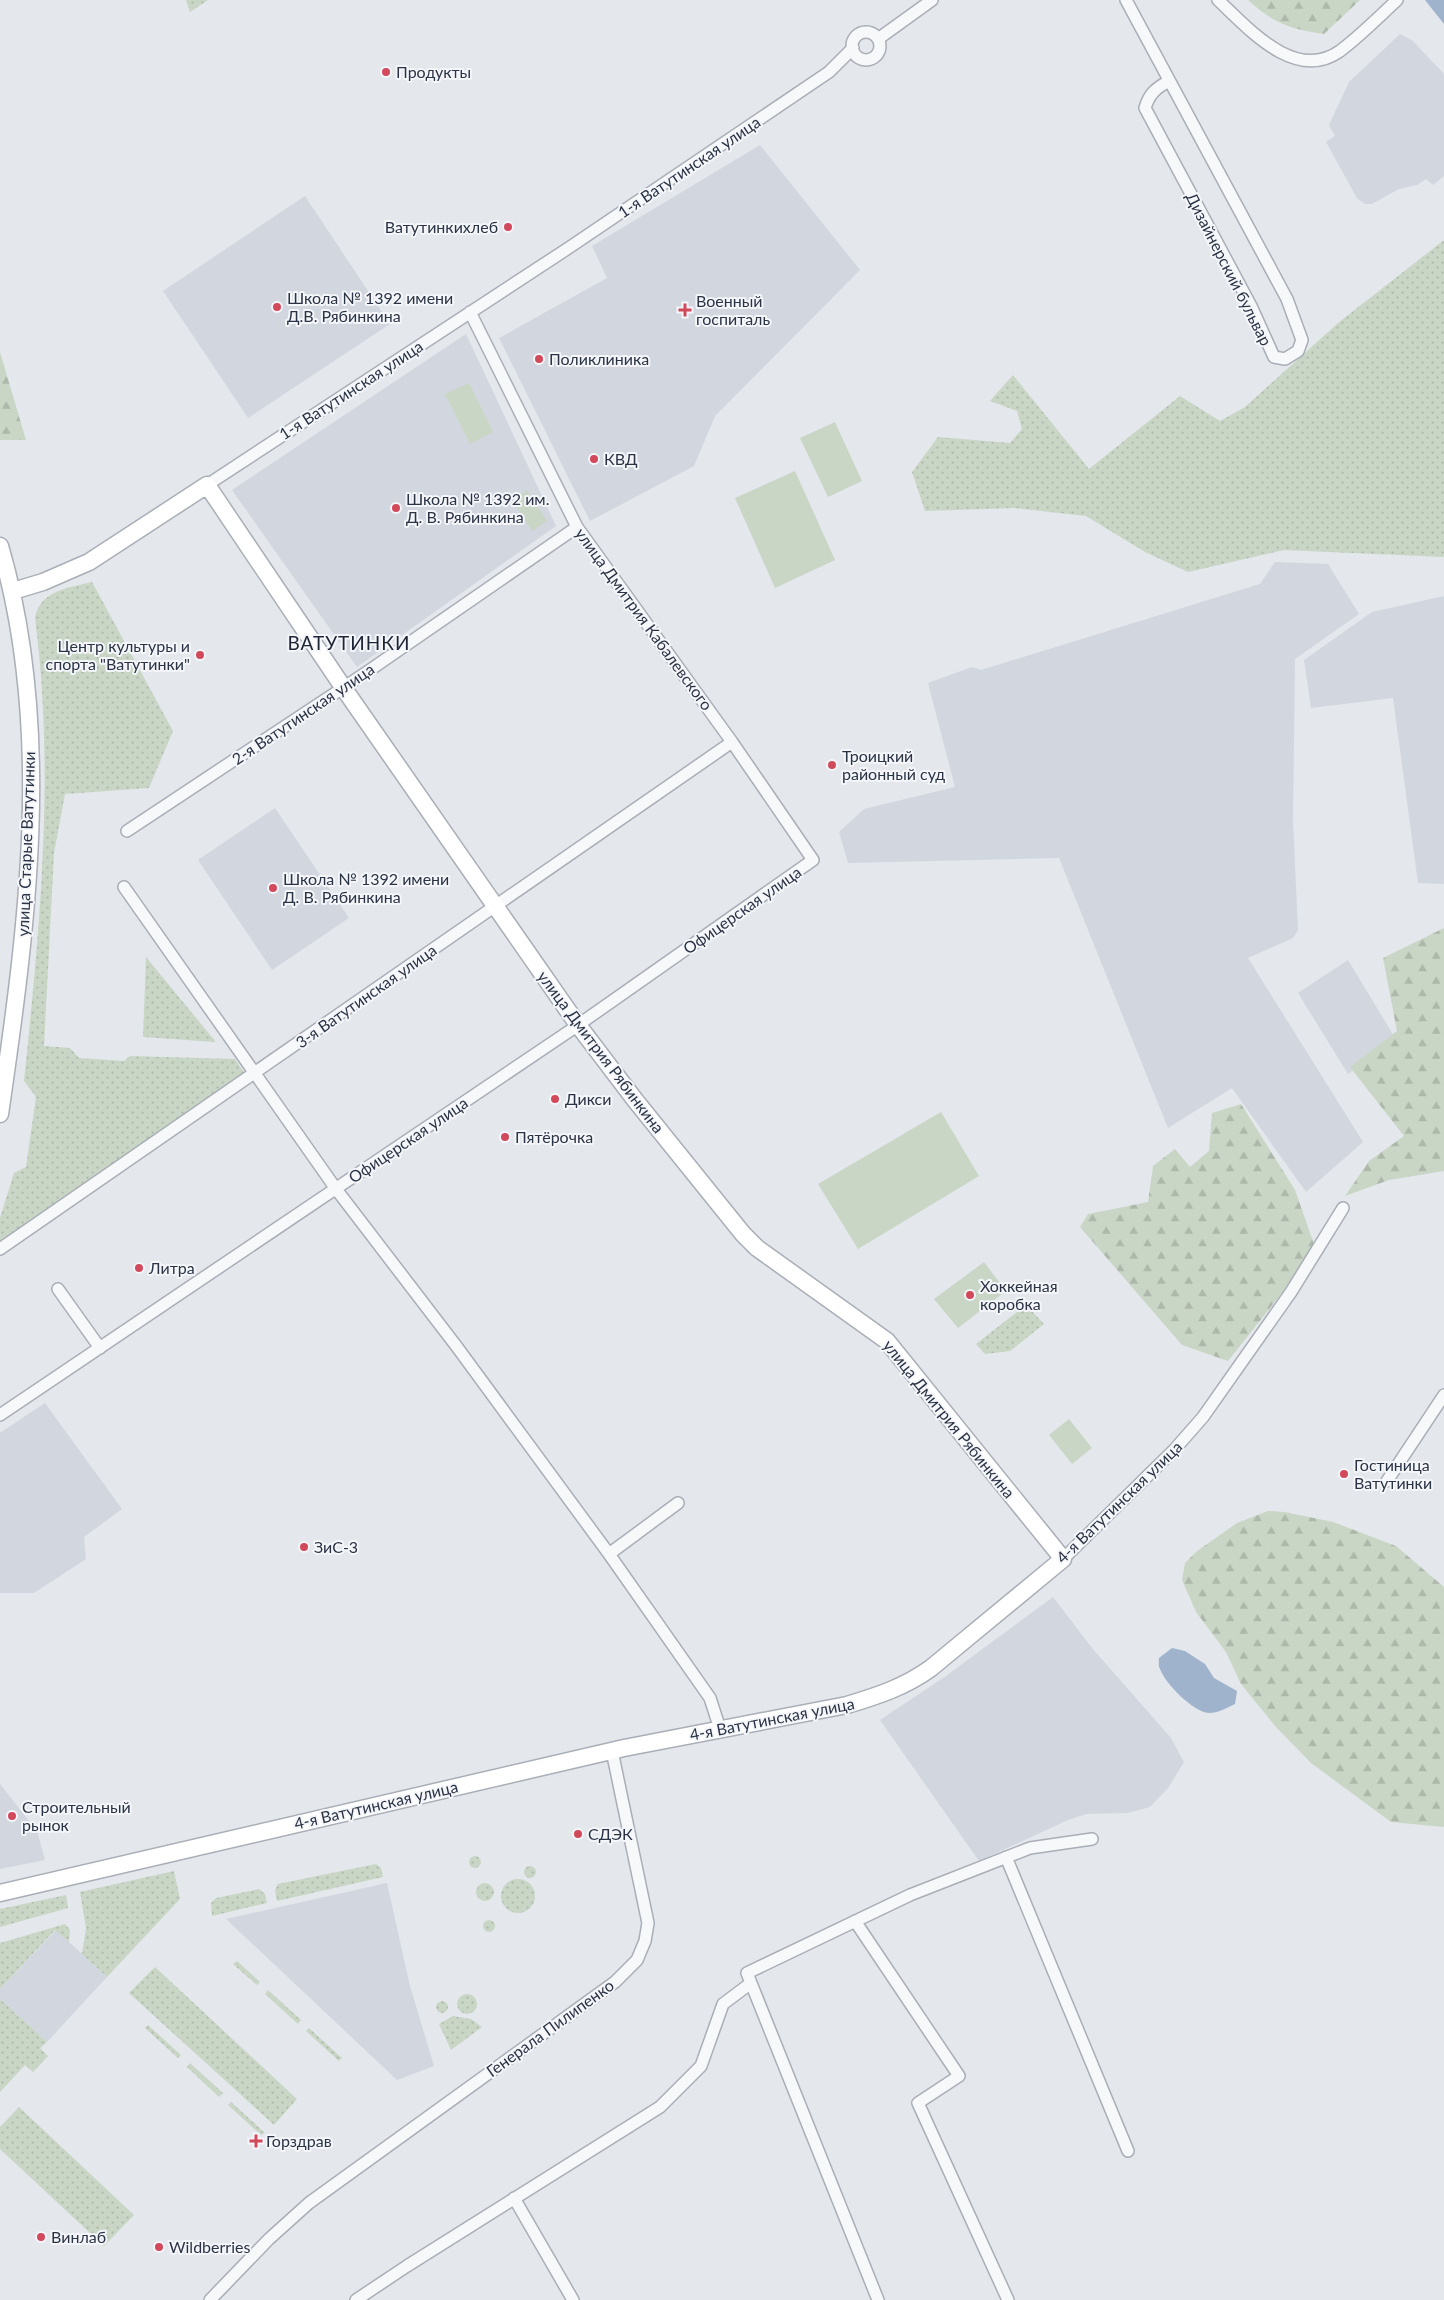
<svg xmlns="http://www.w3.org/2000/svg" width="1444" height="2300" viewBox="0 0 1444 2300" font-family="Lato,sans-serif">
<style>
.built{fill:#d2d6de}
.grass{fill:url(#grass-dots)}
.forest{fill:url(#forest-firs)}
.pitch{fill:#c9d6c5}
.water{fill:#9fb4cc}
.lines{fill:none;stroke-linecap:round;stroke-linejoin:round}
.street-casing{stroke:#a9aeb7;stroke-width:14}
.secondary-casing{stroke:#a9aeb7;stroke-width:19}
.street{stroke:#f7f8fa;stroke-width:11}
.secondary{stroke:#fff;stroke-width:16}
.poi-dot{fill:#d1495b;stroke:#f4f6f9;stroke-width:2}
.labels{text-anchor:middle;stroke-width:4;stroke-linejoin:round;paint-order:stroke}
.poi-label{font-size:16px;fill:#2b3445;stroke:#f4f6f9;text-anchor:start}
.street-label{font-size:16px;fill:#2b3445;stroke:#f4f6f9}
.quarter-label{font-size:19px;letter-spacing:1px;fill:#1d2536;stroke:#f4f6f9}
</style>
<defs>
<pattern id="grass-dots" width="8" height="8" patternUnits="userSpaceOnUse" patternTransform="scale(1.25)"><rect width="8" height="8" fill="#c9d6c5"/><path d="M2 2h.1M6 6h.1" fill="none" stroke="#adb8ab" stroke-width="1.8" stroke-linecap="round"/></pattern>
<pattern id="forest-firs" width="22" height="20" patternUnits="userSpaceOnUse" patternTransform="scale(1.25)"><rect width="22" height="20" fill="#c9d6c5"/><path d="M5 1l3.5 6h-7zM16 11l3.5 6h-7z" fill="#adb8ab"/></pattern>
</defs>
<rect width="100%" height="100%" fill="#e4e7ec"/>
<path class="built" d="M1400,34L1413,41L1444,74V176L1433,185L1426,179L1417,185L1399,189L1372,204H1365L1357,198L1326,142L1335,136L1329,125L1349,82Z
M760,145L860,270L715,416L694,466L590,521L499,338L607,278L592,246Z
M305,196L390,324L248,418L163,291Z
M466,334L556,526L357,667L232,490Z
M1275,562L1328,564L1359,614L1295,659L1293,821L1298,930L1293,938L1248,958L1363,1142L1306,1192L1232,1088L1168,1128L1059,858L848,863L839,832L864,809L955,787L928,683L972,667L981,670L1260,584Z
M1444,596V884L1418,883L1393,698L1311,708L1304,660L1372,612Z
M275,808L349,918L272,970L198,860Z
M1348,960L1397,1041L1348,1074L1298,993Z
M45,1403L122,1509L84,1537L86,1559L34,1593H0V1433Z
M1053,1597L1092,1648L1171,1738L1184,1762L1168,1788L1150,1807L1127,1813L1086,1814L1068,1820L979,1861L880,1720L946,1676Z
M0,1784L37,1831L45,1860L0,1869Z
M387,1883L410,1986L434,2066L397,2080L226,1919Z
M56,1930L107,1977L47,2042L0,1999V1989Z"/>
<path class="grass" d="M186,0H208L190,12Z
M1444,240V557L1284,550L1188,572L1145,552L1086,516L1014,508L925,511L912,472L938,437L1010,443L1022,429L1017,411L990,401L1013,375L1089,469L1180,396L1220,421L1245,407L1338,323Z
M92,582L173,731L149,788L65,794L54,853L44,1046L70,1048L79,1058L124,1061L130,1056L235,1059L245,1074L0,1244V1218L14,1173L26,1167L36,1097L24,1081C40,927 55,772 35,618C40,590 69,588 92,582Z
M146,957L215,1041V1042L143,1037Z
M1026,1305L1044,1324L1010,1351L985,1354L976,1344Z
M469 1862a6 6 0 1 1 12 0a6 6 0 1 1-12 0Z
M376,1864L381,1868L383,1877L277,1901L275,1890L278,1884Z
M524 1872a6 6 0 1 1 12 0a6 6 0 1 1-12 0Z
M174,1871L180,1899L107,1977L82,1954L86,1928L80,1892Z
M501 1896a17 17 0 1 1 34 0a17 17 0 1 1-34 0Z
M476 1892a9 9 0 1 1 18 0a9 9 0 1 1-18 0Z
M259,1889L265,1894L267,1903L212,1916L211,1903L216,1898Z
M66,1895L68,1908L0,1927V1909Z
M483 1926a6 6 0 1 1 12 0a6 6 0 1 1-12 0Z
M65,1924L70,1930L69,1942L55,1930L0,1989V1943Z
M237,1961L260,1982L257,1985L233,1964Z
M155,1967L297,2099L274,2125L129,1993Z
M268,1990L301,2020L298,2024L265,1994Z
M457 2004a10 10 0 1 1 20 0a10 10 0 1 1-20 0Z
M0,1999L47,2042L40,2048L48,2056L33,2072L25,2065L0,2092Z
M436 2007a6 6 0 1 1 12 0a6 6 0 1 1-12 0Z
M453,2016L471,2019L482,2027L451,2050L439,2024Z
M148,2025L181,2055L178,2058L145,2028Z
M309,2028L342,2058L339,2061L306,2031Z
M190,2063L223,2093L219,2097L187,2067Z
M231,2102L264,2132L261,2135L228,2105Z
M19,2107L134,2215L104,2246L0,2149V2127Z"/>
<path class="forest" d="M1248,0H1360L1324,34C1290,29 1273,23 1248,0Z
M0,352L26,440H0Z
M1444,928V1171L1389,1180L1345,1196L1369,1161L1404,1136L1350,1067L1397,1031L1383,958Z
M1241,1104L1295,1190L1316,1250L1228,1361L1182,1345L1080,1227L1088,1214L1148,1202L1153,1166L1175,1149L1190,1167L1209,1151L1212,1113Z
M1268,1511L1285,1512L1333,1522L1396,1546L1444,1587V1827L1391,1822L1311,1763L1275,1726L1241,1684L1226,1652L1196,1612L1182,1580L1185,1563L1197,1551L1237,1523Z"/>
<path class="pitch" d="M469,383L493,432L470,444L445,394Z
M835,422L862,481L828,497L800,438Z
M795,471L835,560L775,588L735,498Z
M527,490L547,521L532,531L512,499Z
M941,1112L979,1176L858,1249L818,1184Z
M984,1262L1006,1291L958,1328L934,1299Z
M1069,1419L1092,1448L1072,1464L1049,1435Z"/>
<path class="water" d="M1425,0H1444V24Z
M1172,1648L1185,1651L1205,1664L1214,1678L1237,1691L1235,1704C1227,1708 1218,1713 1209,1713C1193,1712 1165,1683 1160,1669C1158,1666 1159,1661 1159,1658Z"/>
<g class="lines">
<defs>
<path id="street" d="M1126,0L1287,299L1302,340L1298,351L1285,359L1274,357L1251,306L1145,108C1149,94 1156,88 1169,81
M1218,0C1248,28 1295,83 1340,51C1360,36 1379,17 1397,0
M852 46a14 14 0 1 1 28 0a14 14 0 1 1-28 0Z
M878,39L932,0
M207,485L567,249L829,72L853,48
M127,831L367,672L577,527
M124,887L336,1189L457,1347L609,1554L710,1698L720,1729
M0,1249L732,742
M58,1289L100,1348
M0,1415L571,1030L813,860L732,742L577,527L470,312
M1387,1481L1444,1395
M609,1554L678,1503
M1063,1559L1174,1450L1203,1417L1291,1292L1343,1208
M1006,1857L1128,2151
M855,1921L959,2076L918,2103L1008,2300
M514,2198L573,2300
M210,2300L269,2239L309,2203L615,1982L637,1960L645,1941L648,1923L612,1751
M356,2300L407,2266L660,2107L701,2066L723,2004L751,1983
M878,2300L747,1973L910,1895L1030,1848L1092,1839"/>
<path id="secondary" d="M0,546C54,730 27,928 0,1114
M0,1893L624,1748L847,1705C877,1696 905,1687 931,1668L1063,1559L887,1341L757,1248L743,1234L635,1100L578,1025L347,693L207,485L89,562L43,582L13,591"/>
</defs>
<use href="#street" class="street-casing"/>
<use href="#secondary" class="secondary-casing"/>
<use href="#street" class="street"/>
<use href="#secondary" class="secondary"/>
</g>
<g class="poi-dot">
<circle cx="386" cy="72" r="5"/>
<circle cx="508" cy="227" r="5"/>
<circle cx="277" cy="307" r="5"/>
<path d="M682.5 302.5h5v5h5v5h-5v5h-5v-5h-5v-5h5z"/>
<circle cx="539" cy="359" r="5"/>
<circle cx="594" cy="459" r="5"/>
<circle cx="396" cy="508" r="5"/>
<circle cx="200" cy="655" r="5"/>
<circle cx="832" cy="765" r="5"/>
<circle cx="273" cy="888" r="5"/>
<circle cx="555" cy="1099" r="5"/>
<circle cx="505" cy="1137" r="5"/>
<circle cx="139" cy="1268" r="5"/>
<circle cx="970" cy="1295" r="5"/>
<circle cx="1344" cy="1474" r="5"/>
<circle cx="304" cy="1547" r="5"/>
<circle cx="12" cy="1816" r="5"/>
<circle cx="578" cy="1834" r="5"/>
<path d="M253.5 2133.5h5v5h5v5h-5v5h-5v-5h-5v-5h5z"/>
<circle cx="41" cy="2237" r="5"/>
<circle cx="159" cy="2247" r="5"/>
</g>
<g class="labels">
<g class="poi-label">
<text x="396" y="78">Продукты</text>
<text x="498" y="233" text-anchor="end">Ватутинкихлеб</text>
<text x="287" y="304">Школа № 1392 имени<tspan x="287" dy="18">Д.В. Рябинкина</tspan></text>
<text x="696" y="307">Военный<tspan x="696" dy="18">госпиталь</tspan></text>
<text x="549" y="365">Поликлиника</text>
<text x="604" y="465">КВД</text>
<text x="406" y="505">Школа № 1392 им.<tspan x="406" dy="18">Д. В. Рябинкина</tspan></text>
<text x="190" y="652" text-anchor="end">Центр культуры и<tspan x="190" dy="18">спорта "Ватутинки"</tspan></text>
<text x="842" y="762">Троицкий<tspan x="842" dy="18">районный суд</tspan></text>
<text x="283" y="885">Школа № 1392 имени<tspan x="283" dy="18">Д. В. Рябинкина</tspan></text>
<text x="565" y="1105">Дикси</text>
<text x="515" y="1143">Пятёрочка</text>
<text x="149" y="1274">Литра</text>
<text x="980" y="1292">Хоккейная<tspan x="980" dy="18">коробка</tspan></text>
<text x="1354" y="1471">Гостиница<tspan x="1354" dy="18">Ватутинки</tspan></text>
<text x="314" y="1553">ЗиС-3</text>
<text x="22" y="1813">Строительный<tspan x="22" dy="18">рынок</tspan></text>
<text x="588" y="1840">СДЭК</text>
<text x="266" y="2147">Горздрав</text>
<text x="51" y="2243">Винлаб</text>
<text x="169" y="2253">Wildberries</text>
</g>
<g class="street-label">
<text transform="translate(689 167) rotate(-34)" y="6">1-я Ватутинская улица</text>
<text transform="translate(1229 269) rotate(63)" y="6">Дизайнерский бульвар</text>
<text transform="translate(351 390) rotate(-33)" y="6">1-я Ватутинская улица</text>
<text transform="translate(644 619) rotate(54)" y="6">улица Дмитрия Кабалевского</text>
<text transform="translate(303 714) rotate(-34)" y="6">2-я Ватутинская улица</text>
<text transform="translate(26 844) rotate(-88)" y="6">улица Старые Ватутинки</text>
<text transform="translate(742 910) rotate(-35)" y="6">Офицерская улица</text>
<text transform="translate(366 996) rotate(-35)" y="6">3-я Ватутинская улица</text>
<text transform="translate(601 1052) rotate(53)" y="6">улица Дмитрия Рябинкина</text>
<text transform="translate(408 1140) rotate(-34)" y="6">Офицерская улица</text>
<text transform="translate(949 1419) rotate(51)" y="6">улица Дмитрия Рябинкина</text>
<text transform="translate(1119 1502) rotate(-44)" y="6">4-я Ватутинская улица</text>
<text transform="translate(772 1719) rotate(-11)" y="6">4-я Ватутинская улица</text>
<text transform="translate(376 1805) rotate(-13)" y="6">4-я Ватутинская улица</text>
<text transform="translate(550 2028) rotate(-36)" y="6">Генерала Пилипенко</text>
</g>
<g class="quarter-label">
<text x="349" y="650">ВАТУТИНКИ</text>
</g>
</g>
</svg>
